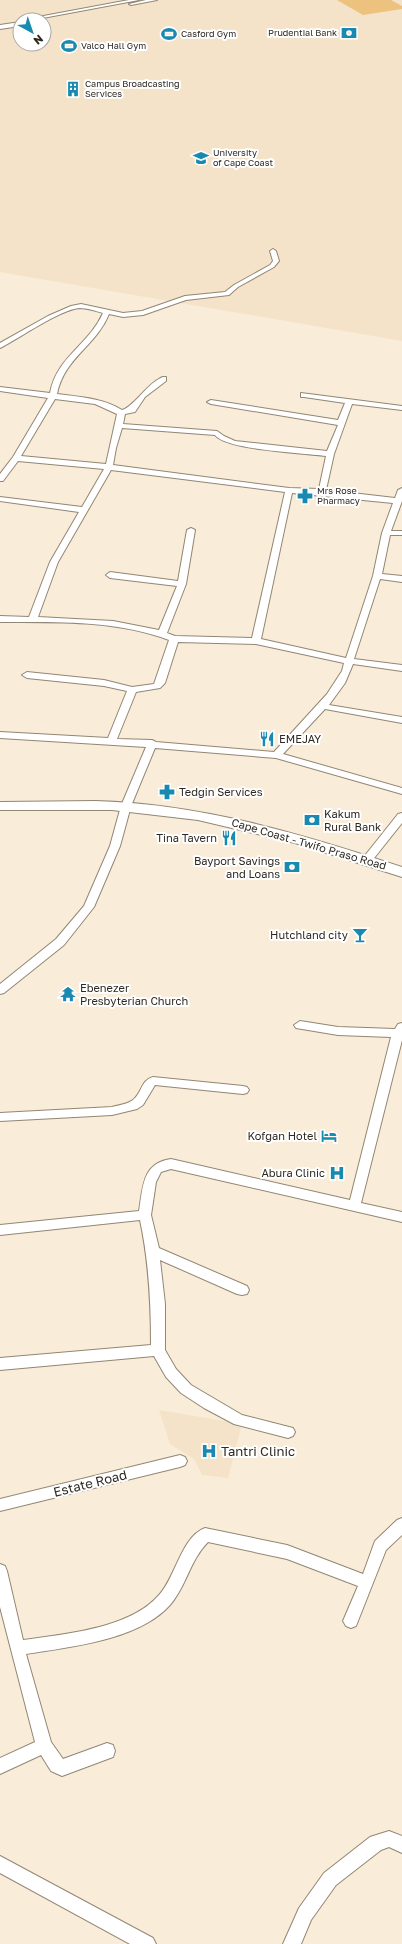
<svg xmlns="http://www.w3.org/2000/svg" width="402" height="1944" viewBox="0 0 402 1944" font-family="'Golos Text',sans-serif">
<style>
.built{fill:#f4e3c8;fill-rule:evenodd}
.green{fill:#edc27e}
.lines{fill:none;stroke-linecap:round;stroke-linejoin:round}
.minor-casing{stroke:#928674;stroke-width:2}
.secondary-casing{stroke:#928674;stroke-width:2}
.minor{fill:#fff;fill-rule:evenodd}
.secondary{fill:#fff;fill-rule:evenodd}
.labels{text-anchor:middle;stroke-width:4;stroke-linejoin:round;paint-order:stroke}
.far-poi-label{font-size:9px;fill:#2e2922;stroke:#fff;text-anchor:start}
.poi-label{font-size:11px;fill:#2e2922;stroke:#fff;text-anchor:end}
.street-label{font-size:11px;fill:#2e2922;stroke:#fff}
.near-poi-label{font-size:13px;fill:#2e2922;stroke:#fff;text-anchor:start}
.near-street-label{font-size:13px;fill:#2e2922;stroke:#fff}
</style>
<rect width="100%" height="100%" fill="#f9ecd8"/>
<path class="built" d="M0,0H402V341L0,272ZM20,20H44V44H20Z
M159,1410L242,1424L228,1478L202,1475L194,1459L170,1444Z"/>
<path class="green" d="M337,0H391L402,6V9L363,15Z"/>
<g class="lines">
<defs>
<path id="minor" d="M129,0H139L32,20H22Z
M146,0H157L131,5L129,4Z
M20,22V26L0,29V25Z
M273,249L276,251L279,261L274,267L238,287L229,295L186,300L143,315L123,317L109,314C96,346 64,358 57,394C80,397 103,398 122,410C134,407 148,382 163,377H166V381L145,397L135,412L125,414L123,424L217,431L224,436L235,441L327,451L338,425L211,404L207,402L211,400L338,420L345,403L304,397H301V393L402,406V410L352,404L334,454L326,490L395,498L398,490L402,488V501L391,531H402V535H390L382,574L402,576V582L380,579L354,659L402,665V671L353,664L345,683L329,705L402,717V723L325,709L283,754L402,788V794L276,758L155,748L131,806L120,846L94,907L64,945L4,993L0,994V984L56,939L84,906L110,846L121,806L146,747L0,738V732L108,738L127,691L104,686L27,678L22,675L27,672L104,680L132,687L154,684L169,640C116,620 56,622 0,622V616L29,617L50,562L79,512L0,501V497L82,507L104,469L18,461L3,481H0V474L13,457L48,398L0,391V387L50,393C57,356 89,345 103,313C96,311 87,308 79,308C60,310 21,337 2,347L0,348V343L48,316L71,306L81,304L123,313L142,311L185,296L225,292L234,285L270,265L273,261L270,251ZM55,399L95,404L117,414L106,464L21,456ZM122,428L215,435C226,450 304,453 326,456L319,489L289,488L113,465L116,448ZM111,470L285,492L252,638L175,636L167,633L186,584L195,530L191,528L187,530L178,581L110,572L106,575L110,578L177,586L159,630L113,621L38,617L58,562ZM292,493L393,503L382,533L373,576L346,658L261,639ZM178,642L256,644L344,663L342,671L327,694L274,752L156,742L152,740L117,739L136,692L160,688L165,683Z
M402,813V823L371,862H363L362,860L363,858L398,814Z
M300,1021L338,1027L395,1029L398,1024L402,1023V1040L361,1203L402,1212V1222L171,1169L161,1172L156,1182L151,1215L159,1248L247,1286L249,1290L247,1294L242,1295L237,1294L160,1260L165,1304V1350L176,1369L191,1385L242,1415L293,1428L295,1432L293,1436L288,1438L234,1424L204,1408L181,1393L166,1377L154,1356L0,1370V1358L151,1345C151,1303 149,1262 140,1220L0,1235V1225L139,1211C143,1187 142,1163 171,1159L350,1200L391,1037L338,1035L296,1028L294,1025Z
M153,1077L243,1086L247,1087L249,1090L247,1093L243,1094L155,1085L143,1105L137,1109L112,1115L0,1121V1113L112,1107C119,1105 128,1104 133,1100C142,1093 141,1080 153,1077Z
M180,1455L185,1457L187,1461L185,1465L180,1467L0,1511V1499Z
M402,1518V1535L386,1550L356,1626L351,1628L346,1626L343,1621L358,1586L287,1559L208,1542C190,1560 186,1587 170,1605C139,1640 70,1647 26,1654L51,1742L63,1759L107,1743L113,1745L115,1751L113,1757L62,1776L51,1771L41,1755L0,1774V1758L35,1742L0,1607V1564L5,1566L7,1571L23,1640C64,1634 130,1629 159,1595C176,1577 181,1537 205,1528L287,1545L363,1574L375,1541L397,1520Z
M389,1831L402,1836V1853L389,1847L381,1850L336,1885L311,1920L301,1944H283L299,1908L324,1873L370,1837Z
M0,1856L153,1938L156,1944H130L0,1873Z"/>
<path id="secondary" d="M96,801C202,804 302,834 402,867V877L295,843L198,820L112,810H0V802Z"/>
</defs>
<use href="#minor" class="minor-casing"/>
<use href="#secondary" class="secondary-casing"/>
<use href="#minor" class="minor"/>
<use href="#secondary" class="secondary"/>
</g>
<defs>
<symbol id="bank-bare" viewBox="-9 -9 18 18"><path d="M-6-4H6V4H-6ZM0-2.3a2.3 2.3 0 1 0 0 4.6a2.3 2.3 0 1 0 0-4.6Z" fill="#188aaf" stroke="#fff" stroke-width="2.5" paint-order="stroke"/></symbol>
<symbol id="stadium-bare" viewBox="-9 -9 18 18"><path d="M0-5a6.5 5 0 1 0 0 10a6.5 5 0 1 0 0-10ZM-3.5-1.8h7v3.6h-7Z" fill="#188aaf" stroke="#fff" stroke-width="2.5" paint-order="stroke"/></symbol>
<symbol id="building-bare" viewBox="-9 -9 18 18"><path d="M-4-6H4V6H1V3H-1V6H-4ZM-2.5-4.3h1.7v1.8h-1.7ZM.8-4.3h1.7v1.8H.8ZM-2.5-1h1.7V.8h-1.7ZM.8-1h1.7V.8H.8Z" fill="#188aaf" stroke="#fff" stroke-width="2.5" paint-order="stroke"/></symbol>
<symbol id="university-bare" viewBox="-9 -9 18 18"><path d="M0-5L7-2L0 1L-7-2ZM-4 1L0 2.5L4 1V4Q0 6-4 4Z" fill="#188aaf" stroke="#fff" stroke-width="2.5" paint-order="stroke"/></symbol>
<symbol id="pharmacy-bare" viewBox="-9 -9 18 18"><path d="M-2-6h4v4h4v4h-4v4h-4v-4h-4v-4h4Z" fill="#188aaf" stroke="#fff" stroke-width="2.5" paint-order="stroke"/></symbol>
<symbol id="restaurant-bare" viewBox="-9 -9 18 18"><path d="M-5-6h1v4h1v-4h1v4h1v-4h1v5L-1.5 .5V6h-2V.5L-5-1ZM5-6V6H3V1.5H1.5Q1.5-4 5-6Z" fill="#188aaf" stroke="#fff" stroke-width="2.5" paint-order="stroke"/></symbol>
<symbol id="bar-bare" viewBox="-9 -9 18 18"><path d="M-6-5H6L.8 .8V4.5H3.5V6h-7V4.5H-.8V.8Z" fill="#188aaf" stroke="#fff" stroke-width="2.5" paint-order="stroke"/></symbol>
<symbol id="temple-bare" viewBox="-9 -9 18 18"><path d="M0-6L5-2H3V0L6.5 2.5H4V6H1.5V3h-3V6H-4V2.5H-6.5L-3 0V-2H-5Z" fill="#188aaf" stroke="#fff" stroke-width="2.5" paint-order="stroke"/></symbol>
<symbol id="hotel-bare" viewBox="-9 -9 18 18"><path d="M-6-4.5h1.5V1H6V5H4.5V3h-9V5H-6ZM-4 0a1.8 1.8 0 1 1 3.6 0ZM.5 0V-2.5h3Q6-2.5 6 0Z" fill="#188aaf" stroke="#fff" stroke-width="2.5" paint-order="stroke"/></symbol>
<symbol id="hospital-bare" viewBox="-9 -9 18 18"><path d="M-5-5h3v3.5h4V-5h3V5h-3V1.5h-4V5h-3Z" fill="#188aaf" stroke="#fff" stroke-width="2.5" paint-order="stroke"/></symbol>
</defs>
<g fill-rule="evenodd">
<use href="#bank-bare" x="338" y="22" width="22" height="22"/>
<use href="#stadium-bare" x="158" y="23" width="22" height="22"/>
<use href="#stadium-bare" x="58" y="35" width="22" height="22"/>
<use href="#building-bare" x="62" y="78" width="22" height="22"/>
<use href="#university-bare" x="190" y="147" width="22" height="22"/>
<use href="#pharmacy-bare" x="294" y="485" width="22" height="22"/>
<use href="#restaurant-bare" x="256" y="728" width="22" height="22"/>
<use href="#pharmacy-bare" x="156" y="781" width="22" height="22"/>
<use href="#bank-bare" x="301" y="809" width="22" height="22"/>
<use href="#restaurant-bare" x="218" y="827" width="22" height="22"/>
<use href="#bank-bare" x="281" y="856" width="22" height="22"/>
<use href="#bar-bare" x="349" y="924" width="22" height="22"/>
<use href="#temple-bare" x="57" y="983" width="22" height="22"/>
<use href="#hotel-bare" x="318" y="1125" width="22" height="22"/>
<use href="#hospital-bare" x="326" y="1162" width="22" height="22"/>
<use href="#hospital-bare" x="198" y="1440" width="22" height="22"/>
</g>
<g class="labels">
<g class="far-poi-label">
<text x="337" y="36" text-anchor="end">Prudential Bank</text>
<text x="181" y="37">Casford Gym</text>
<text x="81" y="49">Valco Hall Gym</text>
<text x="85" y="87">Campus Broadcasting<tspan x="85" dy="10">Services</tspan></text>
<text x="213" y="156">University<tspan x="213" dy="10">of Cape Coast</tspan></text>
<text x="317" y="494">Mrs Rose<tspan x="317" dy="10">Pharmacy</tspan></text>
</g>
<g class="poi-label">
<text x="279" y="743" text-anchor="start">EMEJAY</text>
<text x="179" y="796" text-anchor="start">Tedgin Services</text>
<text x="324" y="818" text-anchor="start">Kakum<tspan x="324" dy="13">Rural Bank</tspan></text>
<text x="217" y="842">Tina Tavern</text>
<text x="280" y="865">Bayport Savings<tspan x="280" dy="13">and Loans</tspan></text>
<text x="348" y="939">Hutchland city</text>
<text x="80" y="992" text-anchor="start">Ebenezer<tspan x="80" dy="13">Presbyterian Church</tspan></text>
<text x="317" y="1140">Kofgan Hotel</text>
<text x="325" y="1177">Abura Clinic</text>
</g>
<g class="street-label">
<text transform="translate(309 844) rotate(16)" y="4">Cape Coast - Twifo Praso Road</text>
</g>
<g class="near-poi-label">
<text x="221" y="1456">Tantri Clinic</text>
</g>
<g class="near-street-label">
<text transform="translate(90 1483) rotate(-14)" y="5">Estate Road</text>
</g>
</g>
<g transform="translate(32 32) rotate(140)"><circle r="19" fill="#ffffff" stroke="#aba9a7"/>
<path d="M0-3L7 15L0 10L-7 15Z" fill="#188aaf"/>
<text y="-6" font-size="11" font-weight="bold" text-anchor="middle" fill="#2e2922">N</text>
</g>
</svg>
